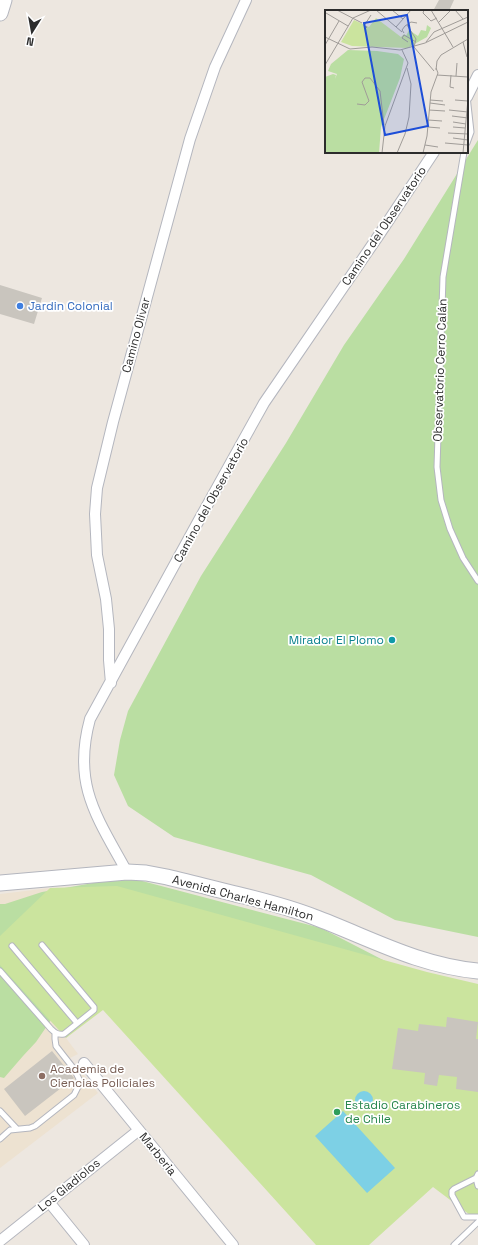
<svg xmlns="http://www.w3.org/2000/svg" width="478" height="1245" viewBox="0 0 478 1245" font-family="'Space Grotesk',sans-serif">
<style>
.education{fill:#ede2d1}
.green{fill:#badea2}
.pitch{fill:#cbe49e}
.water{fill:#7dd0e5}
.building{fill:#c9c5be}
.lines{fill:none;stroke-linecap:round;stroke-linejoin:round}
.lane-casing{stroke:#b4b6be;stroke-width:7}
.street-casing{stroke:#b4b6be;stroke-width:12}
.secondary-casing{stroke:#b4b6be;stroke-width:17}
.lane{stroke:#fff;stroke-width:5}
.street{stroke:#fff;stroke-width:10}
.secondary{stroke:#fff;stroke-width:15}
.shop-dot{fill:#3f7fe0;stroke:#fff;stroke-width:1.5}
.culture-dot{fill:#0f9aa8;stroke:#fff;stroke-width:1.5}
.education-dot{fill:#8d6e63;stroke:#fff;stroke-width:1.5}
.leisure-dot{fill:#2e9e5b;stroke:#fff;stroke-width:1.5}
.labels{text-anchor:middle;stroke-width:3.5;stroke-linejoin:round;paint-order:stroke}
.street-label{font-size:12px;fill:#2c2c2c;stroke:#fff}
.shop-label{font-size:12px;fill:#366cbe;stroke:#fff;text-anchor:start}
.culture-label{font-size:12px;fill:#0d838f;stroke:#fff;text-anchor:end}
.education-label{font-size:12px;fill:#785e54;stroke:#fff;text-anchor:start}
.leisure-label{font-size:12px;fill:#27864d;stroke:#fff;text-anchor:start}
.inset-road{fill:none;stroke:#a09c98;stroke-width:1}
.view{fill:#1d4ed8;fill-opacity:0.15;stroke:#1d4ed8;stroke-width:2}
.inset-edge{fill:none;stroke:#2c2c2c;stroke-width:2}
</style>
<rect width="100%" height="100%" fill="#ede7e0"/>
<path class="education" d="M50,888L0,936V894Z
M0,965L66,1038L78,1054L70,1058L98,1093L0,1168Z"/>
<path class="green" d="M478,140V937L395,920L311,875L174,837L128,806L114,775L120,740L128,711L201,576L286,443L344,345L404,259Z
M127,877L321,928L387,962L255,938L51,1020L36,1042L23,1056L4,1078L0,1077V904H5L42,892Z"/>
<path class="pitch" d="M117,886L427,972L478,984V1221L433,1187L369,1245H316L103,1010L66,1038L0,965V936L50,888Z"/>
<path class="water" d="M355 1100a9 9 0 1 1 18 0a9 9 0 1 1-18 0Z
M343,1111L395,1168L367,1193L315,1136Z"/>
<path class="building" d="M439,0H454L449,11H433Z
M0,285L42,298L34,324L0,314Z
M447,1017L478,1022L476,1039H478V1092L456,1089L457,1077L439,1075L437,1086L424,1084L425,1073L392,1069L398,1028L418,1031L419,1024L446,1027Z
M52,1051L74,1078L25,1116L4,1089Z"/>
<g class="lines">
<defs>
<path id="lane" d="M467,143L471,132L467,96
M464,152L443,277L437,467L441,500L450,529L463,558L478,581
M12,946L77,1023
M0,971L51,1029C55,1033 58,1035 64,1034L94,1010V1007L42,945
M0,1111L16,1128
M0,1139L10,1130L30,1128L35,1126L74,1095L79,1085V1079L74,1069L56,1046L55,1039V1033
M478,1174L476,1178L478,1186
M476,1178L454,1189L452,1191V1195L464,1217H478
M454,1245L478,1222"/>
<path id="street" d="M467,97L478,75
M111,683L109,660V629L106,599L97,555L96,534L95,514L97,488L113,422L190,139L215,67L246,0
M127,872C97,817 72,785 90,719L199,520L264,403L381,232L434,152
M84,1063L233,1245
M49,1202L84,1245
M0,1241L139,1130"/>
<path id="secondary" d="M0,13L4,0
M0,883L127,872L146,873L167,877C193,883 219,890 244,896C268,902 291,908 314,917C370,938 417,965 478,971"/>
</defs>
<use href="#lane" class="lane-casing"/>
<use href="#street" class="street-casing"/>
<use href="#secondary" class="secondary-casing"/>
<use href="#lane" class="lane"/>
<use href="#street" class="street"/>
<use href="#secondary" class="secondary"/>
</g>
<circle class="shop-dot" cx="20" cy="306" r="4"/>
<circle class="culture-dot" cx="392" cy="640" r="4"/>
<circle class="education-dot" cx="42" cy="1076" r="4"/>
<circle class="leisure-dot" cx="337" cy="1112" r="4"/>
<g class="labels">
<g class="street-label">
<text transform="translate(384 226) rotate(-56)" y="4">Camino del Observatorio</text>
<text transform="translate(136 335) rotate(-75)" y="4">Camino Olivar</text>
<text transform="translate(440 370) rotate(-88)" y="4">Observatorio Cerro Calán</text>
<text transform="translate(211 500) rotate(-61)" y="4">Camino del Observatorio</text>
<text transform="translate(243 898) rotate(15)" y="4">Avenida Charles Hamilton</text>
<text transform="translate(158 1154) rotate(51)" y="4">Marberia</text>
<text transform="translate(69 1185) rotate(-39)" y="4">Los Gladiolos</text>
</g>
<g class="shop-label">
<text x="28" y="310">Jardin Colonial</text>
</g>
<g class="culture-label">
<text x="384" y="644">Mirador El Plomo</text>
</g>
<g class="education-label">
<text x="50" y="1073">Academia de<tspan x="50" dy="14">Ciencias Policiales</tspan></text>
</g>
<g class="leisure-label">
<text x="345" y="1109">Estadio Carabineros<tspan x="345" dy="14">de Chile</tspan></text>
</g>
</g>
<g transform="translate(325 10)">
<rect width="143" height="143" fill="#ede7e0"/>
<path d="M102,15L106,18L102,27L84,37L81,26L84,20L93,26L96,20L101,21ZM23,40L52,41L73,44L79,49L75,68L56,117L54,143H0V67L8,64L11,65L10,69L12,64L3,61L6,54Z" fill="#badea2"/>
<path d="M51,8L76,27L79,24L88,31L83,38L27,36L16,32L29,10L44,17Z" fill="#cbe49e"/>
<path class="inset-road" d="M12,0L37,13M51,0L77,22M67,0L78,9M99,0L98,3L106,11L112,8M106,0L128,37M130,0L138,9M1,3L23,16M114,12L126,0M82,15L91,29L89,37L109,61M71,17L86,0M40,19L42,17L39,16L46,5M79,23L77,20L80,16L86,12L92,13M0,27L25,39L47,37L75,40L100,33L143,12M83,32L77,28L79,25L91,32M101,32L109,22L143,7M138,32L142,47M0,35L14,11M0,55L28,8L46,0M111,60L112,51L116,45L143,29M112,65L143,67M126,65L125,77L129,78M131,66L132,53M105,90L118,91M130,90L143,91M105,93L120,95M32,94L40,95L44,91L37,72L40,68H45L55,81L59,115M104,100L120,101M124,100L143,102M127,106L143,108M103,110L117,111M128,112L141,114M103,117L115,118M128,117L140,118M123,123L143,124M128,128L143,130M120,133L143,135M100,135L113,137M57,143L60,116L83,53L77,40M72,143L80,124L84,107L86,74L82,58M98,143L102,126L106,82L113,63L111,58M138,143L143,89"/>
<path class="view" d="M82,5L103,116L60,125L39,13Z"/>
<rect width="143" height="143" class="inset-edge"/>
</g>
<g transform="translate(32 32) rotate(191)" stroke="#ffffff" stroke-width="3" paint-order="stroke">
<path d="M0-3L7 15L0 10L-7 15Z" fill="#2c2c2c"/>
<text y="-6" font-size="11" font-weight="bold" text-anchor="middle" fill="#2c2c2c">N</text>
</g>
</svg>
